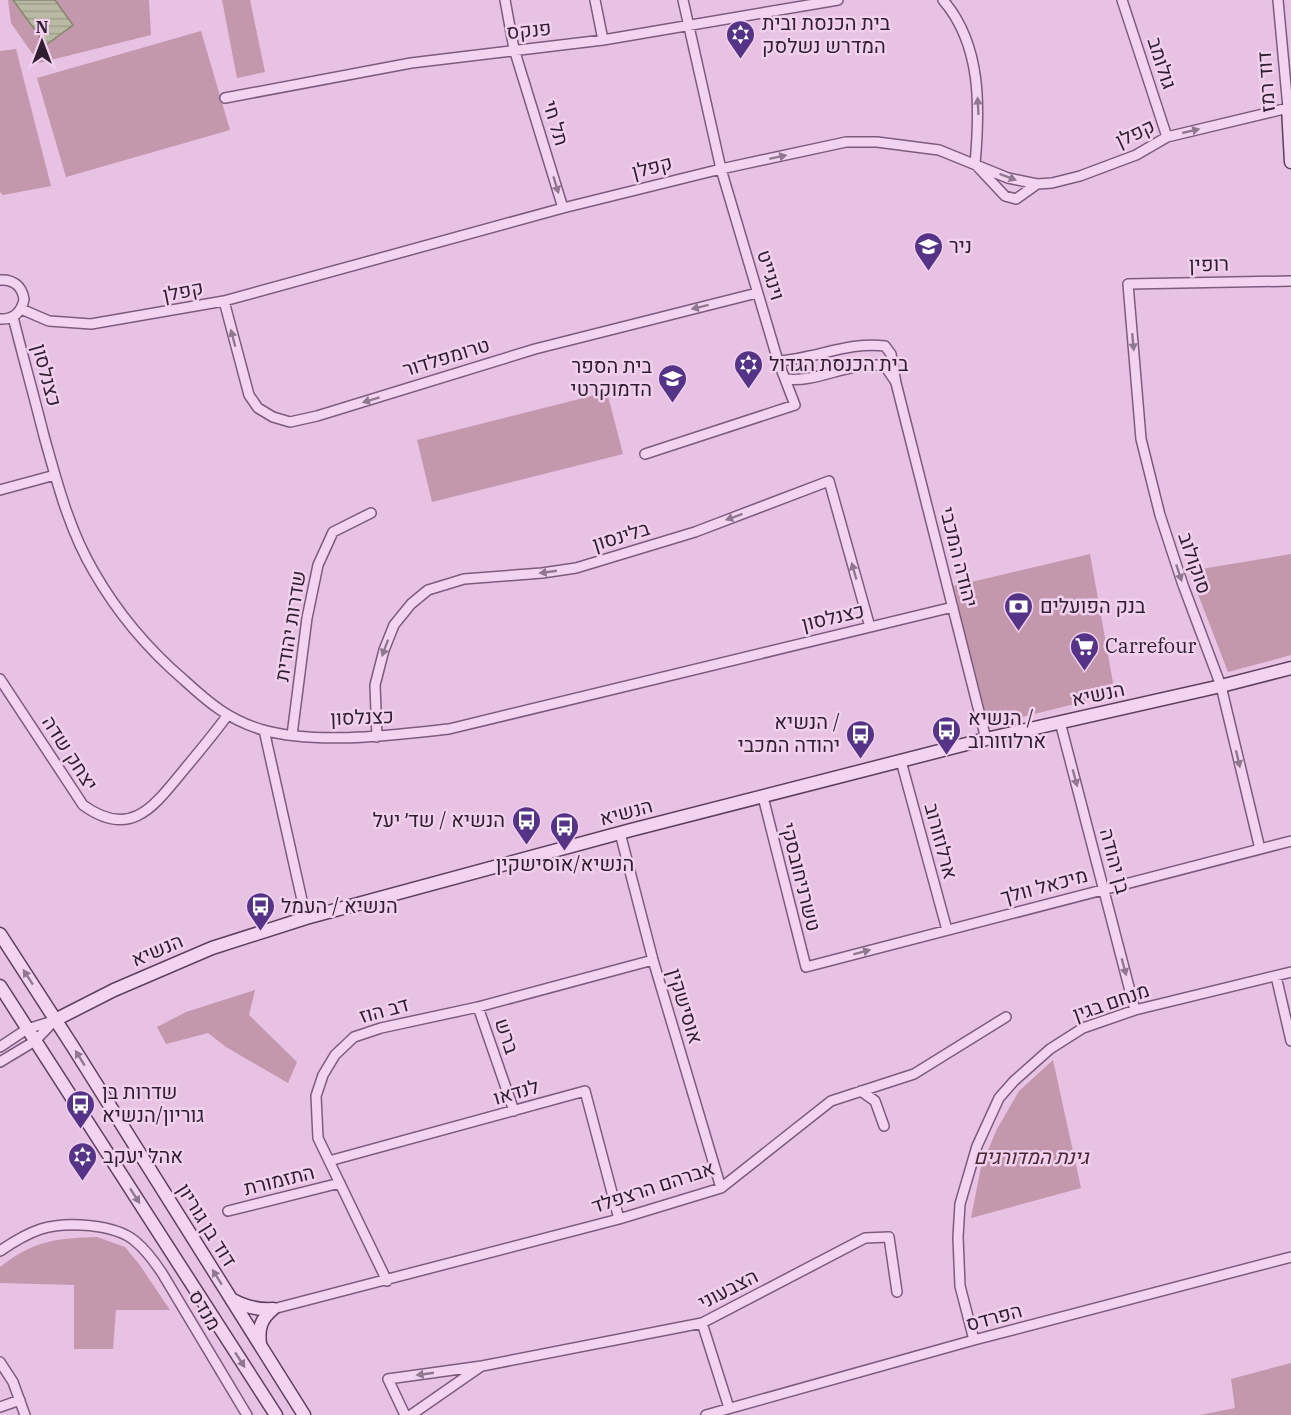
<svg xmlns="http://www.w3.org/2000/svg" width="1291" height="1415" viewBox="0 0 1291 1415" font-family="'IBM Plex Serif',Heebo,serif">
<style>
.park{fill:#c397ac}
.water{fill:url(#water-rules);stroke:#82876c;stroke-width:1.5}
.lines{fill:none;stroke-linecap:round;stroke-linejoin:round}
.street-casing{stroke:#7d5b7f;stroke-width:12}
.secondary-casing{stroke:#5e3f60;stroke-width:15}
.street{stroke:#f3d4f0;stroke-width:9}
.secondary{stroke:#f3d4f0;stroke-width:12}
.oneway{fill:#907990}
.labels{text-anchor:middle;stroke-width:5;stroke-linejoin:round;paint-order:stroke}
.poi-label{font-size:20px;fill:#2e1e30;stroke:#f0d0ec;text-anchor:start}
.street-label{font-size:20px;fill:#2e1e30;stroke:#f0d0ec}
.park-label{font-size:20px;font-style:italic;fill:#4a2733;stroke:#f0d0ec}
</style>
<defs>
<pattern id="water-rules" width="6" height="5" patternUnits="userSpaceOnUse" patternTransform="scale(1.5)"><rect width="6" height="5" fill="#b8baa3"/><path d="M0 2.5h6" fill="none" stroke="#9e9f8d"/></pattern>
</defs>
<rect width="100%" height="100%" fill="#e7c2e3"/>
<path class="park" d="M8,0H149L151,35L39,63L11,23Z
M222,0H250L265,72L237,78Z
M201,31L230,130L66,177L37,78Z
M16,49L51,186L3,195L0,192V51Z
M607,392L623,454L432,502L417,440Z
M1090,554L1115,694L986,726L954,586Z
M1291,554V655L1228,672L1189,571Z
M255,990L249,1015L297,1062L288,1083L226,1047L208,1033L166,1044L157,1027L186,1012Z
M1053,1060L1081,1188L971,1218L981,1167L997,1129L1019,1091Z
M97,1237L125,1247L139,1264L170,1310H116L113,1349H74V1285L0,1283V1267C33,1241 56,1238 97,1237Z
M1291,1363V1415H1200L1235,1408L1231,1379Z"/>
<path class="water" d="M13,0H55L73,25L46,45Z"/>
<g class="lines">
<defs>
<path id="street" d="M505,0L514,49L563,208
M595,0L603,40
M943,0C982,45 980,108 975,164L1005,196L1016,199L1037,184
M1122,0L1167,137
M225,98L411,63L603,40L838,0
M0,280C13,279 22,286 24,299C22,312 13,320 0,319
M224,301L249,395L258,408L273,417L290,422L317,416L535,349L757,293
M21,309L49,321L91,324L224,301L563,208L721,169L846,142H877L939,150L1008,178L1037,184L1052,183L1080,176L1136,155L1167,137L1288,108L1278,0
M13,317C23,357 34,396 44,436C57,482 69,530 94,572C117,612 149,650 184,680C209,703 229,720 263,730C318,745 393,735 449,729L953,607
M778,361C814,359 850,341 885,346L891,354L896,383L986,739
M786,379C819,383 851,360 885,366L895,381
M645,454L795,405L778,361L721,169L683,0
M0,490L55,475
M0,679L83,805C131,840 154,806 183,771C198,753 213,735 227,716
M1060,722L1135,1010
M264,730L306,918
M292,735L307,618L318,565L333,532L371,513
M377,737L375,685L384,650L394,625L411,604L428,590L464,579L542,573L576,568L695,532L829,481L870,627
M901,761L947,930
M763,797L806,967L1291,841
M620,833L653,960L721,1188
M1260,849L1221,686L1183,585L1160,515L1141,439L1128,284L1291,281
M1276,976L1291,1041
M478,1007L514,1111
M0,1047L27,1029L53,1021
M0,1062L35,1041L55,1020
M861,1091L875,1101L884,1126
M329,1161L585,1091L619,1219
M228,1211L340,1183
M0,1251C13,1242 26,1234 41,1229C66,1221 115,1224 135,1241C146,1250 154,1261 162,1273L247,1415
M387,1281L318,1138L316,1096L323,1075L335,1055L354,1037L381,1028L478,1007L653,960
M273,1309L619,1219L721,1188L831,1101L914,1074L1006,1017
M702,1323L729,1408
M974,1340L960,1286L958,1237L960,1204L977,1146L999,1098L1014,1081L1050,1049L1083,1028L1135,1010L1291,972
M0,1362L13,1382L25,1415
M0,1407L20,1400
M405,1415L388,1379L482,1366L702,1323L865,1238L889,1237L897,1292
M411,1415L480,1367
M706,1415L974,1340L1291,1257"/>
<path id="secondary" d="M1288,108L1291,162
M0,934L73,1047L304,1415
M0,986L276,1415
M55,1020L114,990L212,948L306,918L631,830L986,739L1221,686L1291,668
M231,1299C245,1307 258,1310 273,1309
M260,1344C258,1328 261,1319 273,1309"/>
</defs>
<use href="#street" class="street-casing"/>
<use href="#secondary" class="secondary-casing"/>
<use href="#street" class="street"/>
<use href="#secondary" class="secondary"/>
</g>
<defs><path id="oneway-solid" d="M-6-.8H1V-3.2L6.5 0L1 3.2V.8H-6Z" transform="scale(1.5)"/></defs>
<g class="oneway">
<use href="#oneway-solid" transform="translate(978 106) rotate(-93)"/>
<use href="#oneway-solid" transform="translate(1191 131) rotate(-13)"/>
<use href="#oneway-solid" transform="translate(778 157) rotate(-12)"/>
<use href="#oneway-solid" transform="translate(1008 177) rotate(21)"/>
<use href="#oneway-solid" transform="translate(556 185) rotate(73)"/>
<use href="#oneway-solid" transform="translate(700 307) rotate(166)"/>
<use href="#oneway-solid" transform="translate(233 338) rotate(-105)"/>
<use href="#oneway-solid" transform="translate(1133 342) rotate(85)"/>
<use href="#oneway-solid" transform="translate(371 400) rotate(163)"/>
<use href="#oneway-solid" transform="translate(734 517) rotate(160)"/>
<use href="#oneway-solid" transform="translate(854 571) rotate(-106)"/>
<use href="#oneway-solid" transform="translate(548 572) rotate(172)"/>
<use href="#oneway-solid" transform="translate(1179 573) rotate(72)"/>
<use href="#oneway-solid" transform="translate(385 648) rotate(110)"/>
<use href="#oneway-solid" transform="translate(1238 759) rotate(77)"/>
<use href="#oneway-solid" transform="translate(1075 778) rotate(75)"/>
<use href="#oneway-solid" transform="translate(862 952) rotate(-15)"/>
<use href="#oneway-solid" transform="translate(1124 967) rotate(75)"/>
<use href="#oneway-solid" transform="translate(28 977) rotate(-123)"/>
<use href="#oneway-solid" transform="translate(80 1058) rotate(-122)"/>
<use href="#oneway-solid" transform="translate(135 1196) rotate(57)"/>
<use href="#oneway-solid" transform="translate(217 1277) rotate(-122)"/>
<use href="#oneway-solid" transform="translate(240 1360) rotate(57)"/>
<use href="#oneway-solid" transform="translate(425 1374) rotate(172)"/>
</g>
<defs>
<symbol id="synagogue-pin" viewBox="-11 -11 22 30"><path d="M0 17L-7.5 6A9.5 9.5 0 1 1 7.5 6Z" fill="#553386" stroke="#f0d0ec"/><path d="M0-6.5L5.6 3.2H-5.6ZM0 6.5L5.6-3.2H-5.6Z" fill="#fff"/></symbol>
<symbol id="school-pin" viewBox="-11 -11 22 30"><path d="M0 17L-7.5 6A9.5 9.5 0 1 1 7.5 6Z" fill="#553386" stroke="#f0d0ec"/><path d="M0-5L7-2L0 1L-7-2ZM-4 1L0 2.5L4 1V4Q0 6-4 4Z" fill="#fff"/></symbol>
<symbol id="bank-pin" viewBox="-11 -11 22 30"><path d="M0 17L-7.5 6A9.5 9.5 0 1 1 7.5 6Z" fill="#553386" stroke="#f0d0ec"/><path d="M-6-4H6V4H-6ZM0-2.3a2.3 2.3 0 1 0 0 4.6a2.3 2.3 0 1 0 0-4.6Z" fill="#fff"/></symbol>
<symbol id="supermarket-pin" viewBox="-11 -11 22 30"><path d="M0 17L-7.5 6A9.5 9.5 0 1 1 7.5 6Z" fill="#553386" stroke="#f0d0ec"/><path d="M-6-5.5h2.5l.6 2H6L4.5 2H-2.5L-4.4-4H-6ZM-1.5 3.2a1.3 1.3 0 1 0 .1 0ZM3 3.2a1.3 1.3 0 1 0 .1 0Z" fill="#fff"/></symbol>
<symbol id="bus-pin" viewBox="-11 -11 22 30"><path d="M0 17L-7.5 6A9.5 9.5 0 1 1 7.5 6Z" fill="#553386" stroke="#f0d0ec"/><path d="M-5-6H5V4H4V6H2V4H-2V6H-4V4H-5ZM-3.5-4V0h7V-4ZM-3.5 1.2v1.5H-2V1.2ZM2 1.2v1.5H3.5V1.2Z" fill="#fff"/></symbol>
</defs>
<g fill-rule="evenodd">
<use href="#synagogue-pin" x="724" y="18" width="33" height="45"/>
<use href="#school-pin" x="912" y="230" width="33" height="45"/>
<use href="#synagogue-pin" x="732" y="348" width="33" height="45"/>
<use href="#school-pin" x="656" y="362" width="33" height="45"/>
<use href="#bank-pin" x="1002" y="590" width="33" height="45"/>
<use href="#supermarket-pin" x="1068" y="630" width="33" height="45"/>
<use href="#bus-pin" x="930" y="714" width="33" height="45"/>
<use href="#bus-pin" x="844" y="718" width="33" height="45"/>
<use href="#bus-pin" x="510" y="804" width="33" height="45"/>
<use href="#bus-pin" x="548" y="810" width="33" height="45"/>
<use href="#bus-pin" x="244" y="890" width="33" height="45"/>
<use href="#bus-pin" x="64" y="1088" width="33" height="45"/>
<use href="#synagogue-pin" x="66" y="1140" width="33" height="45"/>
</g>
<g class="labels">
<g class="poi-label">
<text x="762" y="30">בית הכנסת ובית<tspan x="762" dy="23">המדרש נשלסק</tspan></text>
<text x="949" y="253">ניר</text>
<text x="769" y="371">בית הכנסת הגדול</text>
<text x="652" y="373" text-anchor="end">בית הספר<tspan x="652" dy="23">הדמוקרטי</tspan></text>
<text x="1040" y="613">בנק הפועלים</text>
<text x="1105" y="653">Carrefour</text>
<text x="968" y="725">הנשיא /<tspan x="968" dy="23">ארלוזורוב</tspan></text>
<text x="840" y="729" text-anchor="end">הנשיא /<tspan x="840" dy="23">יהודה המכבי</tspan></text>
<text x="505" y="827" text-anchor="end">הנשיא / שד׳ יעל</text>
<text x="565" y="871" text-anchor="middle">הנשיא/אוסישקין</text>
<text x="281" y="913">הנשיא / העמל</text>
<text x="102" y="1099">שדרות בן<tspan x="102" dy="23">גוריון/הנשיא</tspan></text>
<text x="103" y="1163">אהל יעקב</text>
</g>
<g class="street-label">
<text transform="translate(529 30) rotate(-6)" y="7">פנקס</text>
<text transform="translate(1162 63) rotate(72)" y="7">גולומב</text>
<text transform="translate(1266 82) rotate(-94)" y="7">דוד רמז</text>
<text transform="translate(556 123) rotate(73)" y="7">תל חי</text>
<text transform="translate(1135 133) rotate(-25)" y="7">קפלן</text>
<text transform="translate(652 167) rotate(-14)" y="7">קפלן</text>
<text transform="translate(1209 264) rotate(-1)" y="7">רופין</text>
<text transform="translate(771 275) rotate(73)" y="7">וינגייט</text>
<text transform="translate(183 291) rotate(-11)" y="7">קפלן</text>
<text transform="translate(446 357) rotate(-17)" y="7">טרומפלדור</text>
<text transform="translate(47 375) rotate(75)" y="7">כצנלסון</text>
<text transform="translate(621 536) rotate(-17)" y="7">בלינסון</text>
<text transform="translate(959 557) rotate(76)" y="7">יהודה המכבי</text>
<text transform="translate(1195 563) rotate(71)" y="7">סוקולוב</text>
<text transform="translate(833 617) rotate(-13)" y="7">כצנלסון</text>
<text transform="translate(290 626) rotate(-81)" y="7">שדרות יהודית</text>
<text transform="translate(1098 694) rotate(-12)" y="7">הנשיא</text>
<text transform="translate(362 717) rotate(-2)" y="7">כצנלסון</text>
<text transform="translate(70 753) rotate(57)" y="7">יצחק שדה</text>
<text transform="translate(626 812) rotate(-15)" y="7">הנשיא</text>
<text transform="translate(941 841) rotate(75)" y="7">ארלוזורוב</text>
<text transform="translate(1115 861) rotate(75)" y="7">בן יהודה</text>
<text transform="translate(801 877) rotate(76)" y="7">טשרניחובסקי</text>
<text transform="translate(1044 886) rotate(-15)" y="7">מיכאל וולך</text>
<text transform="translate(157 950) rotate(-23)" y="7">הנשיא</text>
<text transform="translate(1111 1002) rotate(-19)" y="7">מנחם בגין</text>
<text transform="translate(685 1006) rotate(73)" y="7">אוסישקין</text>
<text transform="translate(384 1010) rotate(-15)" y="7">דב הוז</text>
<text transform="translate(507 1036) rotate(71)" y="7">ברש</text>
<text transform="translate(516 1092) rotate(-16)" y="7">לנדאו</text>
<text transform="translate(279 1180) rotate(-14)" y="7">התזמורת</text>
<text transform="translate(653 1187) rotate(-18)" y="7">אברהם הרצפלד</text>
<text transform="translate(207 1225) rotate(58)" y="7">דוד בן גוריון</text>
<text transform="translate(728 1289) rotate(-27)" y="7">הצבעוני</text>
<text transform="translate(205 1310) rotate(59)" y="7">מנדס</text>
<text transform="translate(994 1317) rotate(-15)" y="7">הפרדס</text>
</g>
<g class="park-label">
<text x="1031" y="1164">גינת המדורגים</text>
</g>
</g>
<g transform="translate(42 42)" stroke="#f0d0ec" stroke-width="4.5" paint-order="stroke">
<path d="M0-4.5L10 22L0 15L-10 22Z" fill="#2e1e30"/>
<text y="-9" font-size="16" font-weight="bold" text-anchor="middle" fill="#2e1e30">N</text>
</g>
</svg>
